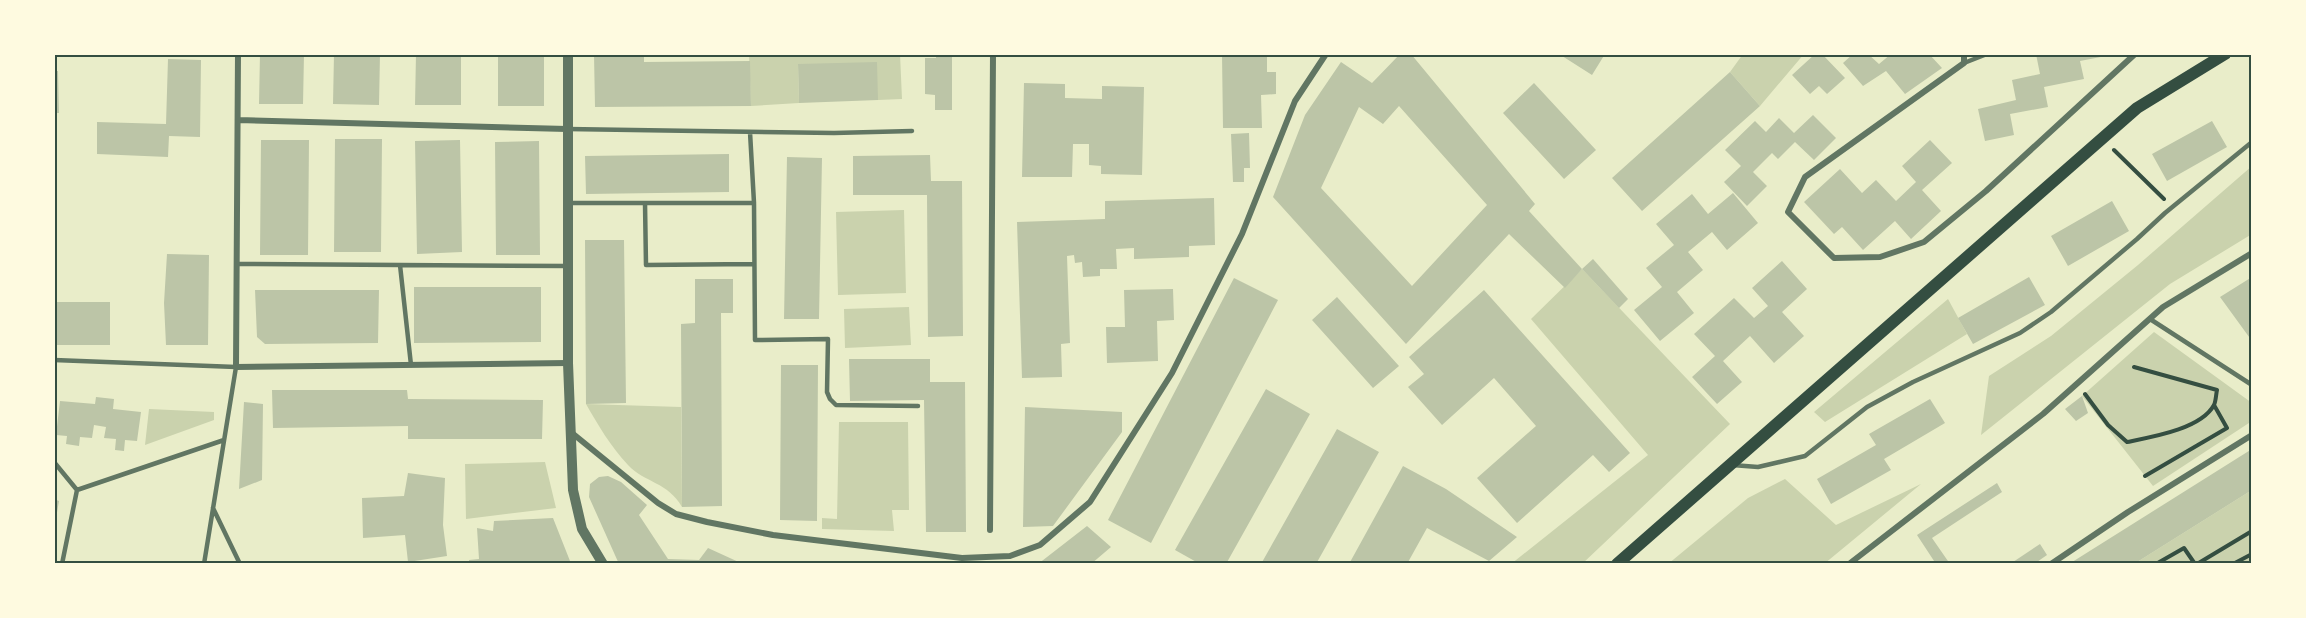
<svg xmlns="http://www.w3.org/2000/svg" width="2306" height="618" viewBox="0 0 2306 618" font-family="Arial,sans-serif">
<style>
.green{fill:#cad2ad}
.building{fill:#bcc5a7;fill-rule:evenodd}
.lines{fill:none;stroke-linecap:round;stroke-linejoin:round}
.path{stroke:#344e41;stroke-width:4}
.service{stroke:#617663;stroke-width:4.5}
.minor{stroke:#617663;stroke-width:6}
.tertiary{stroke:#617663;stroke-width:10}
.secondary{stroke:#344e41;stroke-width:12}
.neatline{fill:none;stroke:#344e41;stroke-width:2}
</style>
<rect width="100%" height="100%" fill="#e9edc9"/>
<path class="green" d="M749,54H900L902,99L878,100L798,65L799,103L751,106Z
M1743,54H1804L1760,106L1730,72Z
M2252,166V234L2170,284L1981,435L1989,376L2051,336L2138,265Z
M904,210L906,293L838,295L836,212Z
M1582,269L1730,424L1582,564H1511L1648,455L1531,319Z
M1948,299L1967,334L1825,422L1814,412Z
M909,307L911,345L845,348L844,309Z
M2154,332L2252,403V421L2153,486L2082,396Z
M586,404L681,407L682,507C668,482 645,483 628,465C611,447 598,425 586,404Z
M149,409L214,412V420L145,445Z
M839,422H908L909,510H892L894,531L822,529V518L837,519Z
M545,462L556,508L466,519L465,464Z
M1785,479L1836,525L1921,484L1824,564H1668L1748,498Z
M2252,490V563L2134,564Z"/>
<path class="building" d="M260,54H304L303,104H259Z
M334,54H380L379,105L333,104Z
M416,54H461V105H415Z
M498,54H544V106H498Z
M594,54H644V62L750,61L751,106L595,107Z
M936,54H952V110H935V95L925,94V58H936Z
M1222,54H1267V72H1276V94L1261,95L1262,128H1223Z
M1400,54H1411L1535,204L1529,211L1582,269L1565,288L1509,234L1406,344L1273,197L1305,115L1341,62L1372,83ZM1399,106L1487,205L1412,286L1321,188L1359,107L1383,124Z
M1559,54H1605L1592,75Z
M1815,54H1822L1845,78L1827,94L1819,86L1810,94L1792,75Z
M1853,54H1868L1879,64L1891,54H1929L1942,68L1905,94L1886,71L1863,86L1843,63Z
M2036,54L2111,55L2080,61L2084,79L2044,87L2048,107L2010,114L2014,135L1985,141L1978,109L2016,100L2012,80L2040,74Z
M168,59L201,60L200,137L169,136L168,157L97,154V122L166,124Z
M877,62L878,100L799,103L798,64Z
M54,71H58L59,113H54Z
M1730,72L1760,106L1642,211L1612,178Z
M1024,83L1065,84V98L1102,99V86L1144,87L1142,175L1101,174V166L1089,165V144H1073L1072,177H1022Z
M1534,83L1596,150L1564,179L1503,113Z
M1813,115L1836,138L1814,160L1795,142L1778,159L1772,153L1753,172L1767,186L1747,206L1724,182L1741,166L1725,150L1755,121L1766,132L1779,118L1794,133Z
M2212,121L2227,147L2167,181L2152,154Z
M1249,133L1250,168H1244V182H1233L1231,134Z
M335,139H382L381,252H334Z
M261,140H309L308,255H260Z
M460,140L462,252L417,254L415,141Z
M1930,140L1952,163L1922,190L1941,211L1911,239L1895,221L1863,250L1842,227L1834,234L1804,202L1840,169L1862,193L1876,180L1896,201L1916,182L1902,166Z
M539,141L540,255H496L495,142Z
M729,154V192L586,194L585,156Z
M930,155L931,181H962L963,336L928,337L927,195H853V156Z
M787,157L822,158L819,319H784Z
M1733,193L1758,223L1727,250L1712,232L1688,252L1703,270L1677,292L1694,313L1660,341L1634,310L1662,287L1646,268L1674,245L1656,224L1692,194L1708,214Z
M1214,198L1215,245L1189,246V257L1134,259V248L1116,249L1117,269H1100V276L1083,277L1082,262L1075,263L1074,255L1067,256L1070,343L1061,344L1062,377L1022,378L1017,222L1105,219V201Z
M2112,201L2129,231L2068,266L2051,236Z
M585,240H624L626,403L586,404Z
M167,254L209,255L208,345H166L164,303Z
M1593,259L1628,299L1619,308L1582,269Z
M1782,261L1807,289L1782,312L1804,336L1774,363L1750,336L1723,361L1742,382L1717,404L1692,377L1715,356L1694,334L1734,298L1754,318L1768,306L1752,288Z
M2029,277L2045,305L1973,344L1958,318Z
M2252,277V341L2220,297Z
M1234,278L1278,300L1151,543L1108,520Z
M695,279H733V313H721L722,506L682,507L681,324L695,323Z
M414,287H541V342L414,343Z
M1173,289L1174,320L1157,321L1158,361L1107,363L1106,327H1125L1124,290Z
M255,290H379L378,343L265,344L257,337Z
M1484,290L1630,453L1609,472L1593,455L1517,523L1477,478L1536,426L1494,378L1442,425L1408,387L1424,374L1409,357Z
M1337,297L1399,366L1373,388L1312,320Z
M54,302H110V345H54Z
M849,359H930V382H965L966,532H926L924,400L850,401Z
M781,365H818L817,521L780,520Z
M1266,389L1310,414L1226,564H1200L1175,550Z
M272,390H407L408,399L543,400L542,439H408V426L273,428Z
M2082,396L2088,413L2076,421L2065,409Z
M96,397L114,399L113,409L141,412L137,441L125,440L124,451L115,450L116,439L104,438L106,427L94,425L92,438L80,437L79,446L66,444L67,436L56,435L60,401L95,404Z
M1930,399L1945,423L1884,459L1891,470L1831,504L1817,479L1876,445L1869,434Z
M244,402L263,404L262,480L239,489Z
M1025,407L1122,412V432L1053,526L1023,527Z
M1337,429L1379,452L1316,564H1261Z
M2252,449V490L2134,564H2069Z
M1403,466L1446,489L1517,537L1489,561L1427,528L1407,564H1349Z
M408,473L445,478L443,525L447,556L408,562L405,535L363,538L362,498L404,496Z
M608,476L621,482L647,505L639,515L668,559L699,560L708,548L743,564H619L589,497L590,484L599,477Z
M1997,483L2002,492L1932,538L1950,564H1936L1917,535Z
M54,499L59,501L55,524H54Z
M553,518L570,561H547V564H469V560L479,559L477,528L493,531L494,521Z
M1087,526L1111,547L1091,564H1038Z
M2040,544L2047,555L2034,564H2010Z"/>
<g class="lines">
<path class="path" d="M2114,150L2164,199
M2085,394L2108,425L2127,442C2152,437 2201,429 2214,405C2216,401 2216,394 2217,390L2134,367
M2145,476L2227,428L2214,405
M2156,564L2184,548L2195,564
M2197,564L2252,531
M2233,564L2252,554"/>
<path class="service" d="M1964,63L1987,54
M567,129L834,133L912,131
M568,203H754L750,132
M645,203L646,265L754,264
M754,203L755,340L828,339L827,392L830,399L836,405L918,406
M237,264L568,266
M400,265L411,365
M2150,319L2252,385
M54,360L236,367L204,564
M54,462L77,490
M1732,465L1758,467L1805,456L1867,407L1913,382L2020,333L2051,312L2137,239L2165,213L2252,142
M77,490L224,440
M213,508L240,564
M62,564L77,490"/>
<path class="minor" d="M238,54L236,367L568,363
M1964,54V63L1805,177L1788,212L1834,258L1880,257L1924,242L1986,191L2135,54
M238,120L567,129
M572,433L658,503L676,514L707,522L773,535L962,558L1010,556L1040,545L1090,502L1172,373L1242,234L1295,101L1326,54
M990,530L993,54
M1849,564L2043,414L2163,307L2252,253
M2051,564L2128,512L2252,435"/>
<path class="tertiary" d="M568,54V363L573,490L582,529L603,564"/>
<path class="secondary" d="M1617,564L2137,108L2225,54"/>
</g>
<rect width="2306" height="618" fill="none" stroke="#fefae0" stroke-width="111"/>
<rect x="56" y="56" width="2194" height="506" class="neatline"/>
</svg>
